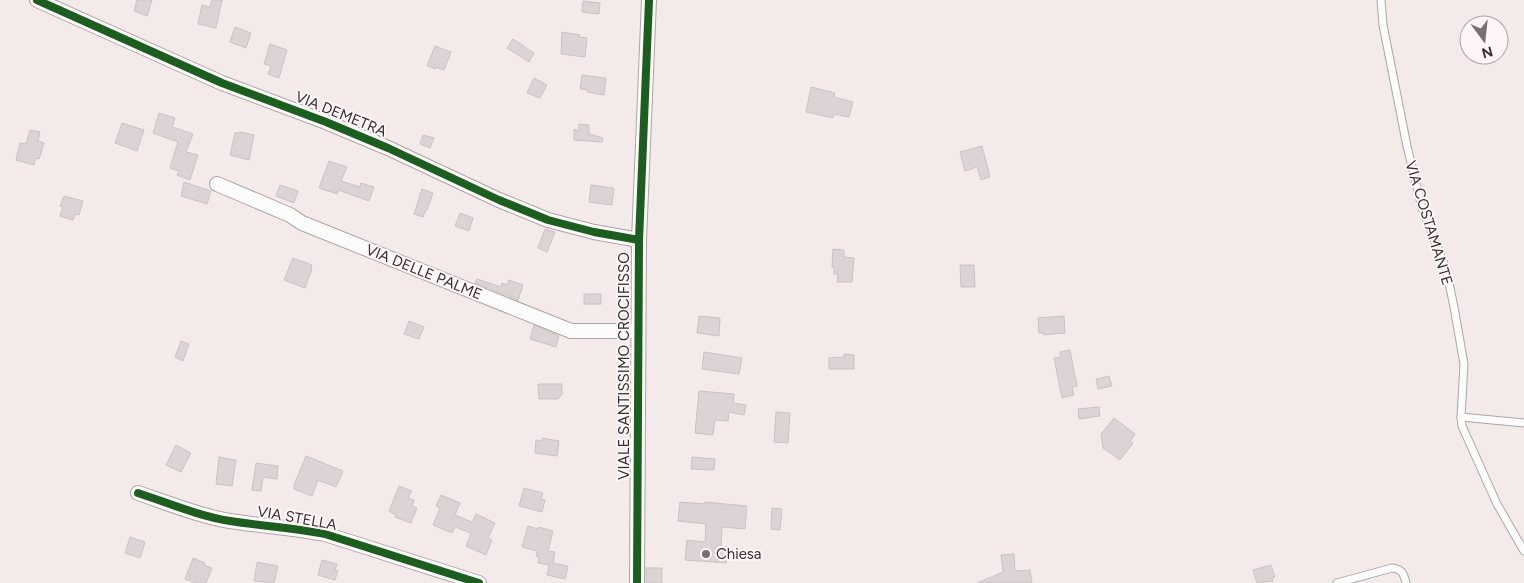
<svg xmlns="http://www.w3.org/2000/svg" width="1524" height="583" viewBox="0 0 1524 583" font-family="Figtree,sans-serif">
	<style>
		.building { fill: #dbd3d4; stroke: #cbc3c3 }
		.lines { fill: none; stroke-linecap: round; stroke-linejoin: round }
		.lane-casing { stroke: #ada5a5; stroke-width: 9 }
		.street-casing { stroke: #ada5a5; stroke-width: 16 }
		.lane { stroke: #fdfcfc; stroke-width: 7 }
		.street { stroke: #fdfcfc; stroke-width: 14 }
		.cycleway-casing { stroke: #fef6f6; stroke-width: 11 }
		.cycleway { stroke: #1b5e20; stroke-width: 8 }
		.poi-dot { fill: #787070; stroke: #fef6f6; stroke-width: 2 }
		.labels { text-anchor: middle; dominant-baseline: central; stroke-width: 4; stroke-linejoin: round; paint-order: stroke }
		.street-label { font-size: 15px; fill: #362f2f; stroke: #fef6f6 }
		.poi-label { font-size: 15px; fill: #362f2f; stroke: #fef6f6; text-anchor: start }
	</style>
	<rect width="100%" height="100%" fill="#f4eaea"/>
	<g class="building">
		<polygon points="137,0 152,0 147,16 134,11"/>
		<polygon points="212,0 222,0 216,28 198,24 202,5 210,7"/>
		<polygon points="583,1 600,3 599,14 582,12"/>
		<polygon points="235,27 251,33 246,48 230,42"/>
		<polygon points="562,32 580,35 579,37 587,38 585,57 561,54"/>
		<polygon points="513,39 534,53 529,62 507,48"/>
		<polygon points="270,44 287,50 279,78 268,74 271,66 264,64"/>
		<polygon points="435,46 451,52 444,70 436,67 436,69 427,66"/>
		<polygon points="582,75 606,78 604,95 587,92 587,90 580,89"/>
		<polygon points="534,78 547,85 540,98 527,93"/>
		<polygon points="811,87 835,93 834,97 853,102 849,117 834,114 833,118 806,112"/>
		<polygon points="159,113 175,118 172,127 193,134 186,152 198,155 190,180 177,175 179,171 170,168 178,142 153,133"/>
		<polygon points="122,123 144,130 137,151 115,143"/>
		<polygon points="579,124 589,125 589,134 603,138 602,142 574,140 574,129 579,131"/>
		<polygon points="30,130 40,132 38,141 44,143 39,159 36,158 34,165 16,160 20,143 26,144"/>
		<polygon points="241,132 254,135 249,160 230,155 235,133"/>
		<polygon points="423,135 434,138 430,148 420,144"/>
		<polygon points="982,146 990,177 981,180 977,167 965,171 960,152"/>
		<polygon points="329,161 347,167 341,181 360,187 361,183 374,187 369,201 338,190 337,194 319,188"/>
		<polygon points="184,182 211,191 207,204 181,196"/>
		<polygon points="280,185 298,191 294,203 276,196"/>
		<polygon points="591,185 614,188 612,205 589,202"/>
		<polygon points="422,189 433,193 427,210 426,210 423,217 414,214"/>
		<polygon points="64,196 83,201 79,215 75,214 73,220 60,216 63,207 60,206"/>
		<polygon points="460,213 473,218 469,231 455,226"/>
		<polygon points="545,229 555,232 547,252 538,248"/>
		<polygon points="833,249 844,250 844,257 854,258 852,282 837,282 838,274 834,274 834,267 832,267"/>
		<polygon points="293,258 312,265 311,268 312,269 305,288 284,280"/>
		<polygon points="960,265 974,265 975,287 961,287"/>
		<polygon points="477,279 501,287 502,283 507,285 509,280 523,285 518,300 475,283"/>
		<rect x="584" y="294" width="17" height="10"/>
		<polygon points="699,316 720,318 719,336 697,333"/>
		<polygon points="1064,316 1065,333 1044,335 1044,333 1039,333 1038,318"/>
		<polygon points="409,321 424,327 419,339 404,334"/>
		<polygon points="534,325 559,336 556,347 530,339"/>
		<polygon points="181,341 189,344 183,361 175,357"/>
		<polygon points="1070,350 1077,386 1072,387 1074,395 1062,398 1054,358 1061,357 1060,352"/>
		<polygon points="704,352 742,358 739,374 702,369"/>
		<polygon points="844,354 854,355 854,369 829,369 829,358 844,357"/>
		<polygon points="1109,376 1112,386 1098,389 1096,379"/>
		<polygon points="538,384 562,384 562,394 558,399 539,399"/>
		<polygon points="699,391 734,394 733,403 746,405 744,415 729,412 728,421 715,420 713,435 695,433"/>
		<polygon points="1099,407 1100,416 1079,419 1078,409"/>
		<polygon points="776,412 790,413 788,443 774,442"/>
		<polygon points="1114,418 1135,434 1130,441 1133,443 1120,460 1103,448 1101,434"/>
		<polygon points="542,438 559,441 557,456 535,453 536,440 542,441"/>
		<polygon points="176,445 191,453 181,472 166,465"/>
		<polygon points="306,456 343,471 336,487 318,480 312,496 294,489 294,485"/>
		<polygon points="219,457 236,460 232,486 216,484"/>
		<polygon points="692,457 715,459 714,470 691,469"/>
		<polygon points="256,463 278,466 277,479 263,477 261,491 252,490"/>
		<polygon points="399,486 412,491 408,498 414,500 412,506 417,508 411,523 395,517 396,515 389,511"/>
		<polygon points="524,488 543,493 541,499 545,500 542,512 519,506"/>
		<polygon points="441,495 460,503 455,515 472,522 476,514 495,523 488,538 492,540 486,555 466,546 471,533 455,527 452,533 433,525 440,508 436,506"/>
		<polygon points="680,502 705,504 705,502 747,506 745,529 722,527 721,547 728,547 726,563 685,560 687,540 705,542 706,524 678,521"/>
		<polygon points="772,508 782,509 780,530 771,529"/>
		<polygon points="528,526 538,529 538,527 553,531 548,551 555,552 553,563 568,566 565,579 547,575 549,565 538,563 539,557 536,556 537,551 522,547"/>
		<polygon points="130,537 145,542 140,558 125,553"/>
		<polygon points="1014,554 1015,571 1030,570 1032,583 977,583 1003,572 1001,555"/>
		<polygon points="193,558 205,563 204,565 212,568 206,583 196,583 185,579"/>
		<polygon points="322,560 337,564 335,570 338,571 335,580 318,575"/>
		<polygon points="257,562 278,566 274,583 254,581"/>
		<polygon points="1271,565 1275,577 1272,578 1273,581 1257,583 1253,570"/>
		<rect x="646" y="568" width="16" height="15"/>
	</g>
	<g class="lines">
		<defs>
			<g id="lane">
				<polyline points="1381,0 1383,25 1407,146 1422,208 1446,269 1454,307 1464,364 1461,417 1462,426 1497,504 1524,551"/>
				<polyline points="1461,417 1524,423"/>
				<path d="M1337,583L1392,568C1402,569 1404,574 1406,583"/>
			</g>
			<g id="street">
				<polyline points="37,0 222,83 326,122 388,148 499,200 548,220 594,232 639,240"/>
				<polyline points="217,184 290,215 302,223 571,331 638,331"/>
				<path d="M138,493C168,503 199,516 230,521C262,526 294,528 325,534L479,583"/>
				<polyline points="637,583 639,240 649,0"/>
			</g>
		</defs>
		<use href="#lane" class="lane-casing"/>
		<use href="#street" class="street-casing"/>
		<use href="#lane" class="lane"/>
		<use href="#street" class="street"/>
		<defs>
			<g id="cycleway">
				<polyline points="37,0 222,83 326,122 388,148 499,200 548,220 594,232 639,240"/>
				<path d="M138,493C168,503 199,516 230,521C262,526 294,528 325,534L479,583"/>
				<polyline points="637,583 639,240 649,0"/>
			</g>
		</defs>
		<use href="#cycleway" class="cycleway-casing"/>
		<use href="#cycleway" class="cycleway"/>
	</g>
	<circle class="poi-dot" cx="706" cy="554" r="5"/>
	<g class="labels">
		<g class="street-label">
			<text transform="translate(341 114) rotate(22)">VIA DEMETRA</text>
			<text transform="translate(1429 223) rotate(73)">VIA COSTAMANTE</text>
			<text transform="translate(424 272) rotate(22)">VIA DELLE PALME</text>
			<text transform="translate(624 366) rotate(-90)">VIALE SANTISSIMO CROCIFISSO</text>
			<text transform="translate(297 518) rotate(10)">VIA STELLA</text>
		</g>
		<g class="poi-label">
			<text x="716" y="554">Chiesa</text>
		</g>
	</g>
	<g transform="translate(1484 40) rotate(165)"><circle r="24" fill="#fef6f6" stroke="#aea6a6"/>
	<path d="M0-4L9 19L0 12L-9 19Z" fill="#787070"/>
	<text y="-8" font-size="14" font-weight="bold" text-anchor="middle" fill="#362f2f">N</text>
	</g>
</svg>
